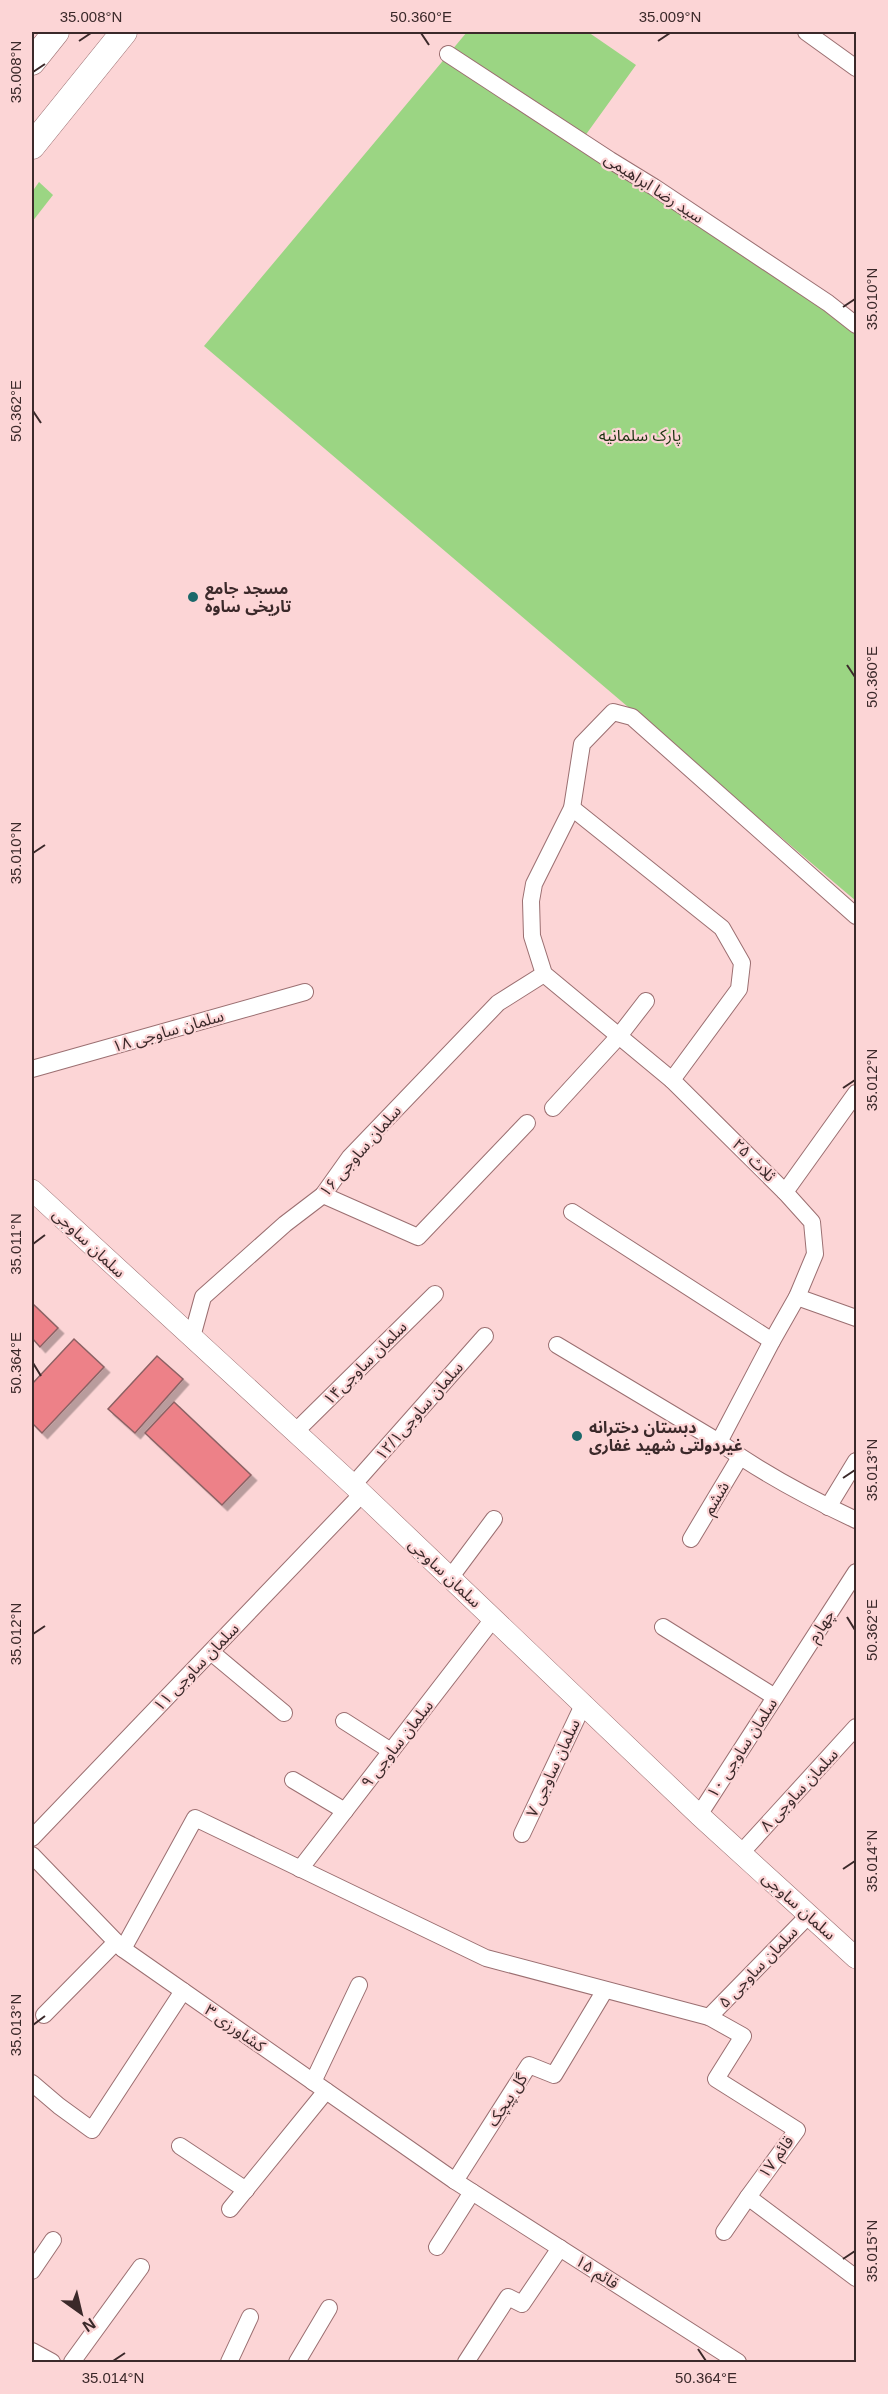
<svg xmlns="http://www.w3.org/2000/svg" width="888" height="2394" viewBox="0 0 888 2394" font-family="Arial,'Noto Sans Arabic',sans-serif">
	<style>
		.green { fill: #9bd583 }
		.building { fill: #ed8188; stroke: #8b6163; stroke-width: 1.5; filter: url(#shadow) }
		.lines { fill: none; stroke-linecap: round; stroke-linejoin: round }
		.minor-casing { stroke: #9b6f71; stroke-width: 18 }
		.tertiary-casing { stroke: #9b6f71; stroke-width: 22 }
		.primary-casing { stroke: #9b6f71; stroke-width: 27 }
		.minor { stroke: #fff; stroke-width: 16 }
		.tertiary { stroke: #fff; stroke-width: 21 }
		.primary { stroke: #fff; stroke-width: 26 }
		.ticks { fill: none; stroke: #3b292a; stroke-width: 2 }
		.poi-dot { fill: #1b686a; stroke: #fcd5d6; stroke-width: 2 }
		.labels { text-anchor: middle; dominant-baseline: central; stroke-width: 4.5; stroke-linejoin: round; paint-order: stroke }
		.street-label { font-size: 16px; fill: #3b292a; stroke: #fcd5d6 }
		.park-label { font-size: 16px; fill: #1d3512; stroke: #fcd5d6 }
		.poi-label { font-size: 16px; font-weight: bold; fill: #3b292a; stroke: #fcd5d6; text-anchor: start }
		.neatline { fill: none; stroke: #3b292a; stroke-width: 2 }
		.ticks-label { font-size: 15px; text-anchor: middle; fill: #3b292a }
	</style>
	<defs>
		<filter id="shadow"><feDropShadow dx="5.5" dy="5.5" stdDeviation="0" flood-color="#0004"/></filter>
	</defs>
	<rect width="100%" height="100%" fill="#fcd5d6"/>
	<g class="green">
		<polygon points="467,32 588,32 636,65 582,140 856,326 856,901 204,346"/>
		<polygon points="39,182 53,195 32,222 32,192"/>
	</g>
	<g class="building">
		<polygon points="32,1303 58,1328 40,1347 32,1338"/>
		<polygon points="74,1339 104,1367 42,1433 32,1423 32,1384"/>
		<polygon points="157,1356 183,1379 135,1433 108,1409"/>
		<polygon points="174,1402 251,1475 222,1505 145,1433"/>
	</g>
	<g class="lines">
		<defs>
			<g id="minor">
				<polyline points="806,32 856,68"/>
				<polyline points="448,54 610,160 654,187 828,303 856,325"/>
				<path d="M572,808L722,928L742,963L739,989L672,1080L785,1192L812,1222L815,1254L797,1297L772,1341L719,1442C762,1473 809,1498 856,1520"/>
				<polyline points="32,1069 305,992"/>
				<polyline points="672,1080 544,974 532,936 531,901 534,884 572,808 582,744 613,712 632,717 856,916"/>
				<polyline points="553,1108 619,1036 646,1001"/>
				<polyline points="785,1192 856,1093"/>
				<polyline points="323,1195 418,1237 527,1123"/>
				<polyline points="572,1212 772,1341"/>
				<polyline points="797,1297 856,1318"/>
				<polyline points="192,1337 203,1297 285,1224 323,1195 350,1157 498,1003 544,974"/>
				<polyline points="557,1345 719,1442"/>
				<polyline points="294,1433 435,1294"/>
				<polyline points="353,1485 485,1336"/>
				<polyline points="828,1507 856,1461"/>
				<polyline points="691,1539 740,1457"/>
				<polyline points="450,1578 494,1519"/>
				<polyline points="663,1627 775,1697"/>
				<polyline points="211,1652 284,1713"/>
				<polyline points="344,1721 391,1751"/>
				<polyline points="293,1780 345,1811"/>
				<polyline points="699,1815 856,1572"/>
				<polyline points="522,1834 584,1703"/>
				<polyline points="32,1838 361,1495"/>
				<polyline points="741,1853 856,1727"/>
				<polyline points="32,1855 123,1949 455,2181 738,2362"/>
				<polyline points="300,1869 493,1619"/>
				<polyline points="123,1949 195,1818 486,1958 709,2017 743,2036 716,2079 797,2130 748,2197 856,2278"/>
				<polyline points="44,2015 116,1942"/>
				<polyline points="709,2017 808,1916"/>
				<polyline points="313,2082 359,1985"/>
				<polyline points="32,2083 59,2106 92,2130 183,1991"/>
				<polyline points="180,2146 246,2190"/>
				<polyline points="455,2181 529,2065 554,2075 605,1990"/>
				<polyline points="230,2209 326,2091"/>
				<polyline points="724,2232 748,2197"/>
				<polyline points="437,2247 472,2192"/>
				<polyline points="32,2271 53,2240"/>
				<polyline points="32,2351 52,2362"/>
				<polyline points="72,2362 141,2267"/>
				<polyline points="229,2362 250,2317"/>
				<polyline points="297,2362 329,2308"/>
				<polyline points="466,2362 508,2297 522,2304 560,2248"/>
			</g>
			<polyline id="tertiary" points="32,1190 353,1485 699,1815 856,1958"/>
			<g id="primary">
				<polyline points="32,62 56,32"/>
				<polyline points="32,146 124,32"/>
			</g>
		</defs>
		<use href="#minor" class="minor-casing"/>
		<use href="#tertiary" class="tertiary-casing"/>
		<use href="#primary" class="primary-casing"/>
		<use href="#minor" class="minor"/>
		<use href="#tertiary" class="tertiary"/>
		<use href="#primary" class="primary"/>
	</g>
	<path class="ticks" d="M421,33L429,45M79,41L91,33M658,41L670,33M33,72L45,64M843,307L855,299M33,411L41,423M847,665L855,677M33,853L45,845M843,1088L855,1080M33,1244L45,1235M33,1363L41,1376M843,1478L855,1470M847,1617L855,1630M33,1634L45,1626M843,1869L855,1861M33,2025L45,2016M843,2259L855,2251M698,2349L706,2361M113,2361L125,2353"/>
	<g class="poi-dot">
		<circle cx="193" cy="597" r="6"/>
		<circle cx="577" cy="1436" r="6"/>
	</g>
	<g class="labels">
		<g class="street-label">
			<text transform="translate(654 188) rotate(33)">سید رضا ابراهیمی</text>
			<text transform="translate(168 1031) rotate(-16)">سلمان ساوجی ۱۸</text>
			<text transform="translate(360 1151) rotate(-49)">سلمان ساوجی ۱۶</text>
			<text transform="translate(754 1160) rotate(45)">ثلاث ۲۵</text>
			<text transform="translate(89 1243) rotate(43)">سلمان ساوجی</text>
			<text transform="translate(365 1363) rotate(-45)">سلمان ساوجی۱۴</text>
			<text transform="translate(419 1411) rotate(-49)">سلمان ساوجی۱۲/۱</text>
			<text transform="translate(716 1498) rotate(-59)">ششم</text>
			<text transform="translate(445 1573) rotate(43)">سلمان ساوجی</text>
			<text transform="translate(821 1626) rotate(-57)">چهارم</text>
			<text transform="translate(196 1667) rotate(-46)">سلمان ساوجی ۱۱</text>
			<text transform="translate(397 1744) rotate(-52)">سلمان ساوجی ۹</text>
			<text transform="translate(742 1748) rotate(-57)">سلمان ساوجی ۱۰</text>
			<text transform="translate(553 1768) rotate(-65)">سلمان ساوجی ۷</text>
			<text transform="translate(799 1790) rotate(-47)">سلمان ساوجی ۸</text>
			<text transform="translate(799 1906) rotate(42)">سلمان ساوجی</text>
			<text transform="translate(758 1967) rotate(-46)">سلمان ساوجی ۵</text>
			<text transform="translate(235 2028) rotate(35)">کشاورزی ۳</text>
			<text transform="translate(507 2100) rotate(-57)">گل پیچک</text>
			<text transform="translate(776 2157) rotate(-54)">قائم ۱۷</text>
			<text transform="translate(597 2272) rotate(33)">قائم ۱۵</text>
		</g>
		<g class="park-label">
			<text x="640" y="435">پارک سلمانیه</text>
		</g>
		<g class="poi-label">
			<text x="205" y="588">مسجد جامع<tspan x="205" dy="18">تاریخی ساوه</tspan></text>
			<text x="589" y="1427">دبستان دخترانه<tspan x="589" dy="18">غیردولتی شهید غفاری</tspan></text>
		</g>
	</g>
	<rect width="888" height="2394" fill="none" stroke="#fcd5d6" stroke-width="66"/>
	<g transform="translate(81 2313) rotate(146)" stroke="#fcd5d6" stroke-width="4.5" paint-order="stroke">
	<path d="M0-4.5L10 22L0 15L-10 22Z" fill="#3b292a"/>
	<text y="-9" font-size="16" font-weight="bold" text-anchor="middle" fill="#3b292a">N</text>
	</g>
	<rect x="33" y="33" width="822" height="2328" class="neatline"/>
	<g class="ticks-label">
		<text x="91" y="22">35.008°N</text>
		<text x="421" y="22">50.360°E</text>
		<text x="670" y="22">35.009°N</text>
		<text transform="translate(16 72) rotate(-90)" y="5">35.008°N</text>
		<text transform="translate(872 299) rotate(-90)" y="5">35.010°N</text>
		<text transform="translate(16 411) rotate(-90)" y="5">50.362°E</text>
		<text transform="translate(872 677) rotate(-90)" y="5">50.360°E</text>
		<text transform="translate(16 853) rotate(-90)" y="5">35.010°N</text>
		<text transform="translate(872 1080) rotate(-90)" y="5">35.012°N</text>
		<text transform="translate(16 1244) rotate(-90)" y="5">35.011°N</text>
		<text transform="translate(16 1363) rotate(-90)" y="5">50.364°E</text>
		<text transform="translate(872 1470) rotate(-90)" y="5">35.013°N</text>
		<text transform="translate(872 1630) rotate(-90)" y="5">50.362°E</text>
		<text transform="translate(16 1634) rotate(-90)" y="5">35.012°N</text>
		<text transform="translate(872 1861) rotate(-90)" y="5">35.014°N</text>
		<text transform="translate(16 2025) rotate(-90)" y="5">35.013°N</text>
		<text transform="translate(872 2251) rotate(-90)" y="5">35.015°N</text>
		<text x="113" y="2383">35.014°N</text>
		<text x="706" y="2383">50.364°E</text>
	</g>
</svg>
